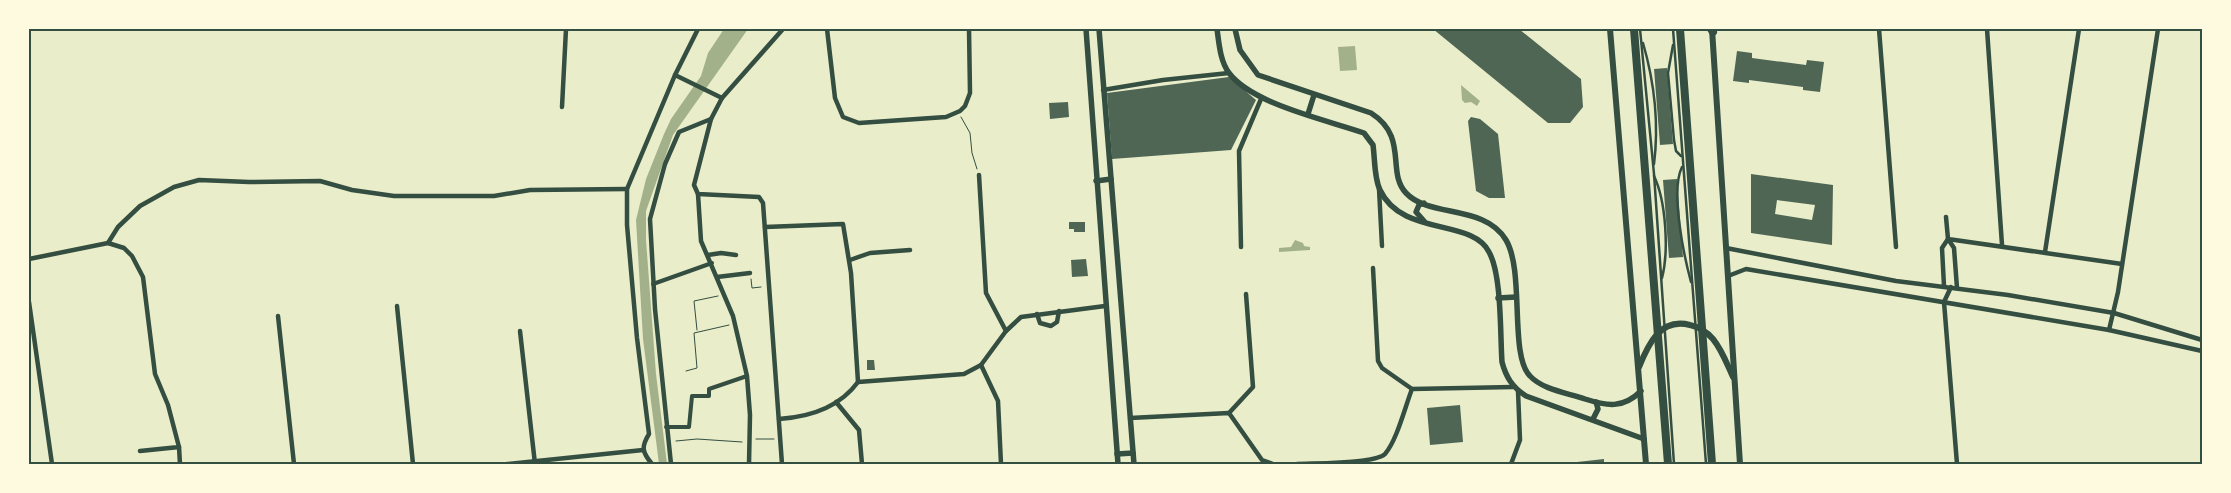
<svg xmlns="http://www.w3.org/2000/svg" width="2231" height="493" viewBox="0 0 2231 493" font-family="'PT Sans Narrow',sans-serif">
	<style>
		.water { fill: #a3b18a }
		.building { fill: #4f6655; fill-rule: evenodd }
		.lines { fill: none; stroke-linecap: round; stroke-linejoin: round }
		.path { stroke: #344e41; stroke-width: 1 }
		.service { stroke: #344e41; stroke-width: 2.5 }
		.pedestrian { stroke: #344e41; stroke-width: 4 }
		.minor { stroke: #344e41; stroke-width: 4.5 }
		.tertiary { stroke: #344e41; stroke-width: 5.5 }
		.secondary { stroke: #344e41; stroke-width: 6 }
		.trunk { stroke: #344e41; stroke-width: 8 }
		.neatline { fill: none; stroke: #344e41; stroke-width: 2 }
	</style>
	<rect width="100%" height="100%" fill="#e9edc9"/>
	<g class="water">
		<polygon points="724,29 748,29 673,135 646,211 646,240 656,374 667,464 659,464 643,339 636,220 646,179 664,134 671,119 701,76 708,53"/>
		<polygon points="1355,46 1357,70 1340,71 1338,47"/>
		<polygon points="1461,85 1480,101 1477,106 1471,102 1465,103 1462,100"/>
		<polygon points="1295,240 1303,243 1304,246 1310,247 1310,250 1279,252 1279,248 1291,247"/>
	</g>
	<g class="building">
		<polygon points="1433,29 1519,29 1581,79 1583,107 1570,123 1548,123"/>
		<polygon points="1737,51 1752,53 1752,58 1806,65 1807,60 1824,62 1820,92 1803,90 1803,87 1749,80 1749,83 1733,81"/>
		<polygon points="1667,68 1673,144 1660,145 1654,69"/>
		<polygon points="1229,77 1256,100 1231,150 1112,159 1107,93"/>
		<polygon points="1068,102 1069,117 1050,119 1049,103"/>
		<polygon points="1471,117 1480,119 1498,134 1505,198 1489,198 1476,191 1468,121"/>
		<path d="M1751,174L1833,185L1832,245L1751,233ZM1777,200L1815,205L1812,220L1775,214Z"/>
		<polygon points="1677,179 1683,257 1669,258 1663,180"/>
		<polygon points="1069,222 1085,222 1085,232 1074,232 1074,229 1069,229"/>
		<polygon points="1086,259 1088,276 1072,277 1071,260"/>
		<polygon points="867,360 874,360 875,370 867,370"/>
		<polygon points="1460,405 1463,442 1430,445 1427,408"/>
		<polygon points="1604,459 1604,464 1568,464 1568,463"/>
	</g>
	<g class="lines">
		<g class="path">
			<polyline points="961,117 970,133 972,153 977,169"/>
			<polyline points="751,279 752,288 761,287"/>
			<polyline points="697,330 694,301 718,296"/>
			<polyline points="686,371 697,368 694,333 729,325"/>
			<polyline points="756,439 774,439"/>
			<polyline points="676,441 697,439 742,442"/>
		</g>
		<g class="service">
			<polyline points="1640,29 1654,174 1674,464"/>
			<polyline points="1673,29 1706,464"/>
			<path d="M1643,43C1654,81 1659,124 1654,164"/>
			<polyline points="1673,45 1668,73 1674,140 1676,151 1681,156"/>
			<path d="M1682,167C1670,191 1684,256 1691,282"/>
			<path d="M1654,176C1666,201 1669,251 1662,278"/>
		</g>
		<g class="pedestrian">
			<polyline points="653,284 712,263"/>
			<polyline points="666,427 689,427 692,396 709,396 709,389 747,376"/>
		</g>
		<g class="minor">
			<polyline points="827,29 835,98 843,117 859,123 946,117 960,111 965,106 970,93 969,29"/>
			<polyline points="1879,29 1896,247"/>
			<polyline points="1987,29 2002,245"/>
			<polyline points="675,75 722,98"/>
			<polyline points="1103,90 1163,80 1229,73"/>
			<polyline points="562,107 566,29"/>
			<polyline points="979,175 986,293 1006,331"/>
			<polyline points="1379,189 1382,246"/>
			<polyline points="698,194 701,241 733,316 747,376 750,415 749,464"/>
			<polyline points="1946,217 1948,239 2122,264"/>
			<polyline points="765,227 843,224 851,273 858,382"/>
			<polyline points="108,243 118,227 140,206 174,187 199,180 249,182 320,181 352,190 394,196 494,196 530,190 627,189"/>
			<polyline points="1241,247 1239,151 1261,99"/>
			<polyline points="1726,248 1896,281 2008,295 2114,313 2202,340"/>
			<polyline points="2045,252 2079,29"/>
			<polyline points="708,255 721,253 736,255"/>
			<polyline points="29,259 108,243 124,248 132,256 143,277 155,374 168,405 179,447 140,451"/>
			<polyline points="850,260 870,253 910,250"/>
			<polyline points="1373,268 1378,361 1382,368 1412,389"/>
			<polyline points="1728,276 1746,269 2109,330 2202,351"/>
			<polyline points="717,277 750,273"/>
			<polyline points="1944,286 1942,248 1948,239 1954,248 1957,288"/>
			<polyline points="1951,287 1944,302 1957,464"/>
			<polyline points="29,302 52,464"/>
			<polyline points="397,306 413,464"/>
			<polyline points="1037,314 1040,323 1051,326 1057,322 1059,311"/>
			<polyline points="278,316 294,464"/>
			<polyline points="2109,330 2118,292 2158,29"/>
			<polyline points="520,331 535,464"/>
			<polyline points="981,365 998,401 1001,464"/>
			<polyline points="836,402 859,430 862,464"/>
			<polyline points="1229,413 1253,387 1246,294"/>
			<polyline points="1130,418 1229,413 1262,460 1273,464"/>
			<path d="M779,419C809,417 839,408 858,382L964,374L981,365L1006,331L1021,317L1105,306"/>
			<polyline points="179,447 180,464"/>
			<polyline points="507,464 643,450"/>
			<path d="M652,464C642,452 641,447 649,434L637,338L627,225V189L675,75L698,29"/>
			<polyline points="671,464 655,309 650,219 665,164 679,132 711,119"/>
			<polyline points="782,464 763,203 759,197 698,194 694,185 711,119 722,98 783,29"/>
			<path d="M1297,464C1313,463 1375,464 1385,454C1397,440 1405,407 1412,389L1513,387"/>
			<polyline points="1511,464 1520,440 1518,391"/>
		</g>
		<g class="tertiary">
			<polyline points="1086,29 1118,464"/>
			<polyline points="1099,29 1134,464"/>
			<path d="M1217,29C1219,43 1220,61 1229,73C1252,104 1327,120 1364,133L1373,145C1375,159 1374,178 1380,190C1402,237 1472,218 1489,252C1502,275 1500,334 1502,362C1506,377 1512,387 1526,396L1644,439"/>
			<path d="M1235,29L1240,50L1258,75L1371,113C1409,137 1386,172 1406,193C1429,218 1485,204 1506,240C1525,272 1509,355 1530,376C1543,390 1568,393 1585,399C1607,406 1623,409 1641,391"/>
			<polyline points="1308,114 1314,95"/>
			<polyline points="1096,181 1111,179"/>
			<polyline points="1424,203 1419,205 1416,212 1424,221"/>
			<polyline points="1498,298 1516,297"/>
			<polyline points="1593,419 1598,409 1596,402"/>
			<polyline points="1117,454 1133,453"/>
		</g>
		<g class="secondary">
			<polyline points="1610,29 1646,464"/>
			<polyline points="1712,29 1740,464"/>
			<path d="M1639,367C1648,345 1660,317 1690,325C1699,327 1707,332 1713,339C1722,350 1727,364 1733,377"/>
		</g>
		<g class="trunk">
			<polyline points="1634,29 1668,464"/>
			<polyline points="1680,29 1712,464"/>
			<polyline points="1711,29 1713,32"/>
		</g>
	</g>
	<rect width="2231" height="493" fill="none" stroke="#fefae0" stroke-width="60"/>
	<rect x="30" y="30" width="2171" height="433" class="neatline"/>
</svg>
